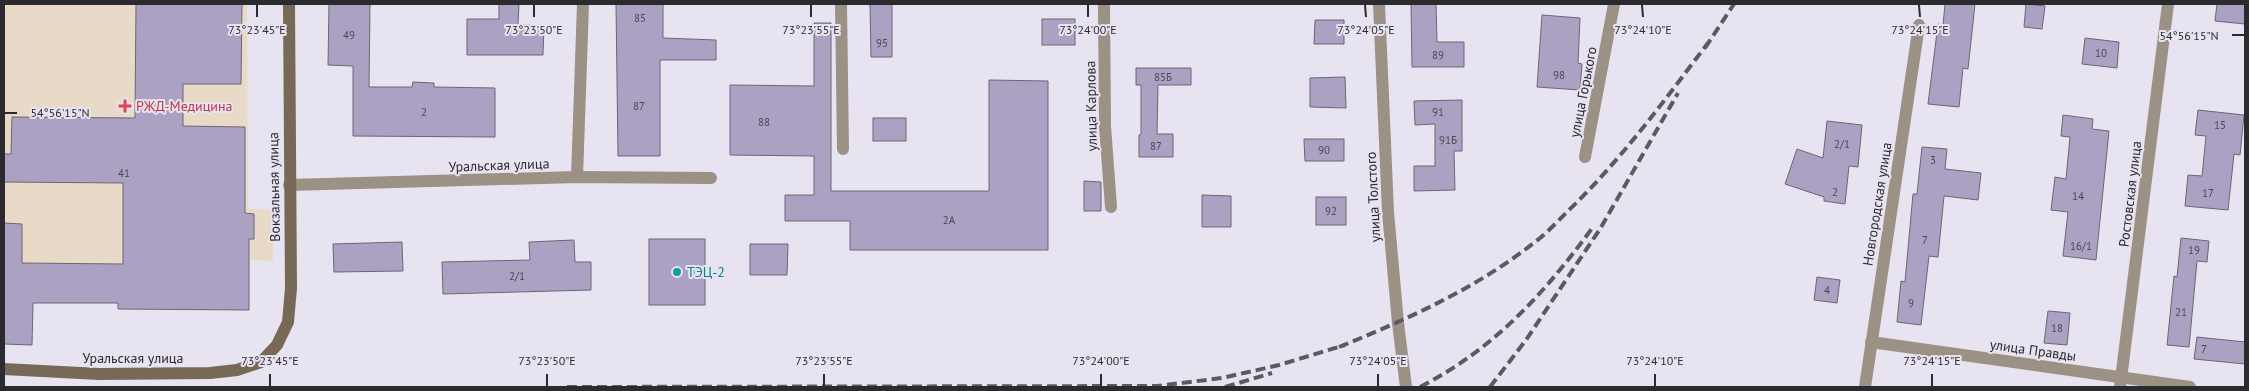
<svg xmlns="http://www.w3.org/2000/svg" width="2249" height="391" viewBox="0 0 2249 391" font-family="'PT Sans',sans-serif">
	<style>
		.medical { fill: #e9d9c7 }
		.building { fill: #aba1c2; stroke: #6a6773 }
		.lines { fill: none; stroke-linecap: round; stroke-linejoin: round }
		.street { stroke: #9b9184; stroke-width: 12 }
		.secondary { stroke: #776956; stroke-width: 12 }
		.rail { stroke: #5b5a61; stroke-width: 4; stroke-dasharray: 10 5; stroke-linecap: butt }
		.ticks { fill: none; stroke: #2b2a2f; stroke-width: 2 }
		.health-dot { fill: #e0444e; stroke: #e7e3f1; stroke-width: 2 }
		.culture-dot { fill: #0f9aa8; stroke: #e7e3f1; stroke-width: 2 }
		.labels { text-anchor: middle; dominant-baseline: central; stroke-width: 4; stroke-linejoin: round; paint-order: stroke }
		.number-label { font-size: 11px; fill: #4b4854 }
		.street-label { font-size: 14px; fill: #2b2a2f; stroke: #e7e3f1 }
		.health-label { font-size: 14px; fill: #be3a42; stroke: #e7e3f1; text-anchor: start }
		.culture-label { font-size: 14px; fill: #0d838f; stroke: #e7e3f1; text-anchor: start }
		.ticks-label { font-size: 12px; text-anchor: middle; fill: #2b2a2f; stroke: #e7e3f1; stroke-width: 4; stroke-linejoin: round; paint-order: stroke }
	</style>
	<rect width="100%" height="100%" fill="#e7e3f1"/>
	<polygon class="medical" points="4,4 247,4 248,209 273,210 273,261 250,260 249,310 118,309 117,303 4,302"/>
	<g class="building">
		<polygon points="136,4 242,4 241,84 183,84 183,126 245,127 245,213 254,214 254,239 249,239 249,310 118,309 118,303 33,303 32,345 4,344 4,223 22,224 22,263 123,264 123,183 4,182 4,154 11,154 12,117 135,118"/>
		<polygon points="329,4 370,4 369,87 412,87 413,82 434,83 434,87 495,88 495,137 353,136 353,66 328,65"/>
		<polygon points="499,4 519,4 518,25 544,25 543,55 467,55 467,19 499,19"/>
		<polygon points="616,4 663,4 663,38 716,40 716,60 660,60 660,156 618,156"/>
		<polygon points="870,4 892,4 892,57 871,57"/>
		<polygon points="1411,4 1436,4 1437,42 1464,42 1464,67 1412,67"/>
		<polygon points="1945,4 1975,4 1968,69 1963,68 1959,107 1928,104 1938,24 1943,25"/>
		<polygon points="2026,4 2045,6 2042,29 2024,27"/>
		<polygon points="2217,4 2245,4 2245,24 2215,21"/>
		<polygon points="1542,15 1580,18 1578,63 1582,64 1580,90 1537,87"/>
		<rect x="1042" y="19" width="33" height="26"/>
		<polygon points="1315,20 1344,20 1344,44 1314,44"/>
		<polygon points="814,23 831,23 831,191 989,191 989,80 1048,81 1048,250 850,250 850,221 785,221 785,195 814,195 814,156 730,155 730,85 814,86"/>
		<polygon points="2085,38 2119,42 2117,68 2082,64"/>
		<polygon points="1136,68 1191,68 1191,85 1158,85 1157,134 1173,134 1173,157 1139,157 1139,135 1141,134 1141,85 1136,85"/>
		<polygon points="1345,77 1346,108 1310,107 1310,78"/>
		<polygon points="1462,100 1462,151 1454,151 1455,190 1414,191 1414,166 1435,166 1435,124 1415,125 1414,101"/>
		<polygon points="2198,110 2244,115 2240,155 2234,154 2228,210 2185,206 2188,175 2202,176 2206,136 2195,135"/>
		<polygon points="2063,115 2093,119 2092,129 2109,131 2096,260 2063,256 2068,212 2051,210 2055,177 2066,179 2070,137 2061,136"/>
		<rect x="873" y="118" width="33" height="23"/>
		<polygon points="1827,121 1862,125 1858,167 1849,166 1845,204 1824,201 1824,197 1785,184 1797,149 1823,158"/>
		<polygon points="1304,139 1344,139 1344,161 1305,161"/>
		<polygon points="1922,147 1947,149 1945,169 1981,173 1978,200 1944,196 1938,257 1929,256 1921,325 1897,322 1901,281 1905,282 1913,194 1917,194"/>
		<polygon points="1084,181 1101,182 1101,211 1084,211"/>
		<polygon points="1202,195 1231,196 1231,227 1202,227"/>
		<rect x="1316" y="197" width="30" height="28"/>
		<polygon points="2181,238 2209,241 2207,262 2197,261 2189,347 2167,345 2174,276 2177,277"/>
		<rect x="649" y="239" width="56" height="66"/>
		<polygon points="574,240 575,262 591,262 591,290 443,294 442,262 530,260 529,242"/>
		<polygon points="402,242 403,271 334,272 333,244"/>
		<polygon points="750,244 788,244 787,275 750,275"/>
		<polygon points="1817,277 1840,280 1837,303 1814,300"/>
		<polygon points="2048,311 2070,313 2067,345 2044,343"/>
		<polygon points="2197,337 2245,342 2245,364 2194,359"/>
	</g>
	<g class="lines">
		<g class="street">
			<polyline points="841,4 843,149"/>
			<polyline points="1104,4 1105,126 1111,207"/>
			<polyline points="1379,4 1388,212 1398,323 1406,387"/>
			<polyline points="1585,157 1614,4"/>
			<polyline points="577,177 583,4"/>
			<polyline points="289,185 577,177 711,178"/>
			<polyline points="1871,342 2190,387"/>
			<polyline points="1865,387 1919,25"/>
			<polyline points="2120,387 2168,4"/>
		</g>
		<polyline class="secondary" points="4,369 99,374 210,373 237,370 261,362 277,345 288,322 291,288 289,4"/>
		<g class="rail">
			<polyline points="1705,48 1734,4"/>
			<path d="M1339,347C1408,319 1477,288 1535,242C1547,233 1558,221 1568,211C1621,160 1664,101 1708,43"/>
			<polyline points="567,387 1157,386 1222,378 1279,365 1345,345"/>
			<polyline points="1225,387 1272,373"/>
			<path d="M1420,387C1494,349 1544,294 1593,227"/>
			<polyline points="1490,387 1526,340 1600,229 1678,93"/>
		</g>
	</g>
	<path class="ticks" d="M257,5V17M534,5V17M811,5V17M1088,5V17M1365,5L1366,17M1642,5L1643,17M1919,5L1920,17M2232,35H2244M5,113H17M270,374V386M547,374V386M824,374V386M1101,374V386M1378,374V386M1655,374V386M1932,374V386"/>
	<path class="health-dot" d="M122.5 98.5h5v5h5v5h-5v5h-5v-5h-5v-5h5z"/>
	<circle class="culture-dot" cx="677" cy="272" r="5"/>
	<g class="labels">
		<g class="number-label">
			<text x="640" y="18">85</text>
			<text x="349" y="35">49</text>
			<text x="882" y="43">95</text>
			<text x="2101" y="53">10</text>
			<text x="1438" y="55">89</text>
			<text x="1559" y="75">98</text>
			<text x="1163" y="77">85Б</text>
			<text x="639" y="106">87</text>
			<text x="424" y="112">2</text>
			<text x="1438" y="112">91</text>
			<text x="764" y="122">88</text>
			<text x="2220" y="125">15</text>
			<text x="1448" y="140">91Б</text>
			<text x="1842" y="144">2/1</text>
			<text x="1156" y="146">87</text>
			<text x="1324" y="150">90</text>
			<text x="1933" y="160">3</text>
			<text x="124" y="173">41</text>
			<text x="1835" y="192">2</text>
			<text x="2208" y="193">17</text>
			<text x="2078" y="196">14</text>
			<text x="1331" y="211">92</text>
			<text x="949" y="220">2А</text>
			<text x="1925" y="240">7</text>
			<text x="2081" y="246">16/1</text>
			<text x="2194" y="250">19</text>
			<text x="517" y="276">2/1</text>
			<text x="1827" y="290">4</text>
			<text x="1911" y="303">9</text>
			<text x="2181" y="312">21</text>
			<text x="2057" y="328">18</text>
			<text x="2204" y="349">7</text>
		</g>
		<g class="street-label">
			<text transform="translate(1583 92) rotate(-79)">улица Горького</text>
			<text transform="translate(1091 106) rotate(-91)">улица Карлова</text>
			<text transform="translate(499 165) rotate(-2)">Уральская улица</text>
			<text transform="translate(274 187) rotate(-91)">Вокзальная улица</text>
			<text transform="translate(2130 194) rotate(-83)">Ростовская улица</text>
			<text transform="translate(1373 197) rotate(-93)">улица Толстого</text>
			<text transform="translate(1877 204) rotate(-81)">Новгородская улица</text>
			<text transform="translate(2033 350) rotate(8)">улица Правды</text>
			<text x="133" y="358">Уральская улица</text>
		</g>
		<g class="health-label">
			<text x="136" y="106">РЖД-Медицина</text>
		</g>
		<g class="culture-label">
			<text x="687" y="272">ТЭЦ-2</text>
		</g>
	</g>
	<g class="ticks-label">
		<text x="257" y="34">73°23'45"E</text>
		<text x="534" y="34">73°23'50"E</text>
		<text x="811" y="34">73°23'55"E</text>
		<text x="1088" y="34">73°24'00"E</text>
		<text x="1366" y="34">73°24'05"E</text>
		<text x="1643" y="34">73°24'10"E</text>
		<text x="1920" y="34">73°24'15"E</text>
		<text x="2189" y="40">54°56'15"N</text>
		<text x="60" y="117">54°56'15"N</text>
		<text x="270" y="365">73°23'45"E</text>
		<text x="547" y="365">73°23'50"E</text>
		<text x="824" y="365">73°23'55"E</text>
		<text x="1101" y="365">73°24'00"E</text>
		<text x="1378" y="365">73°24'05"E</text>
		<text x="1655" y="365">73°24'10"E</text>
		<text x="1932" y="365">73°24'15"E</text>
	</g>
	<rect width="2249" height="391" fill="none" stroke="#2b2a2f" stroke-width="10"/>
</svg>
